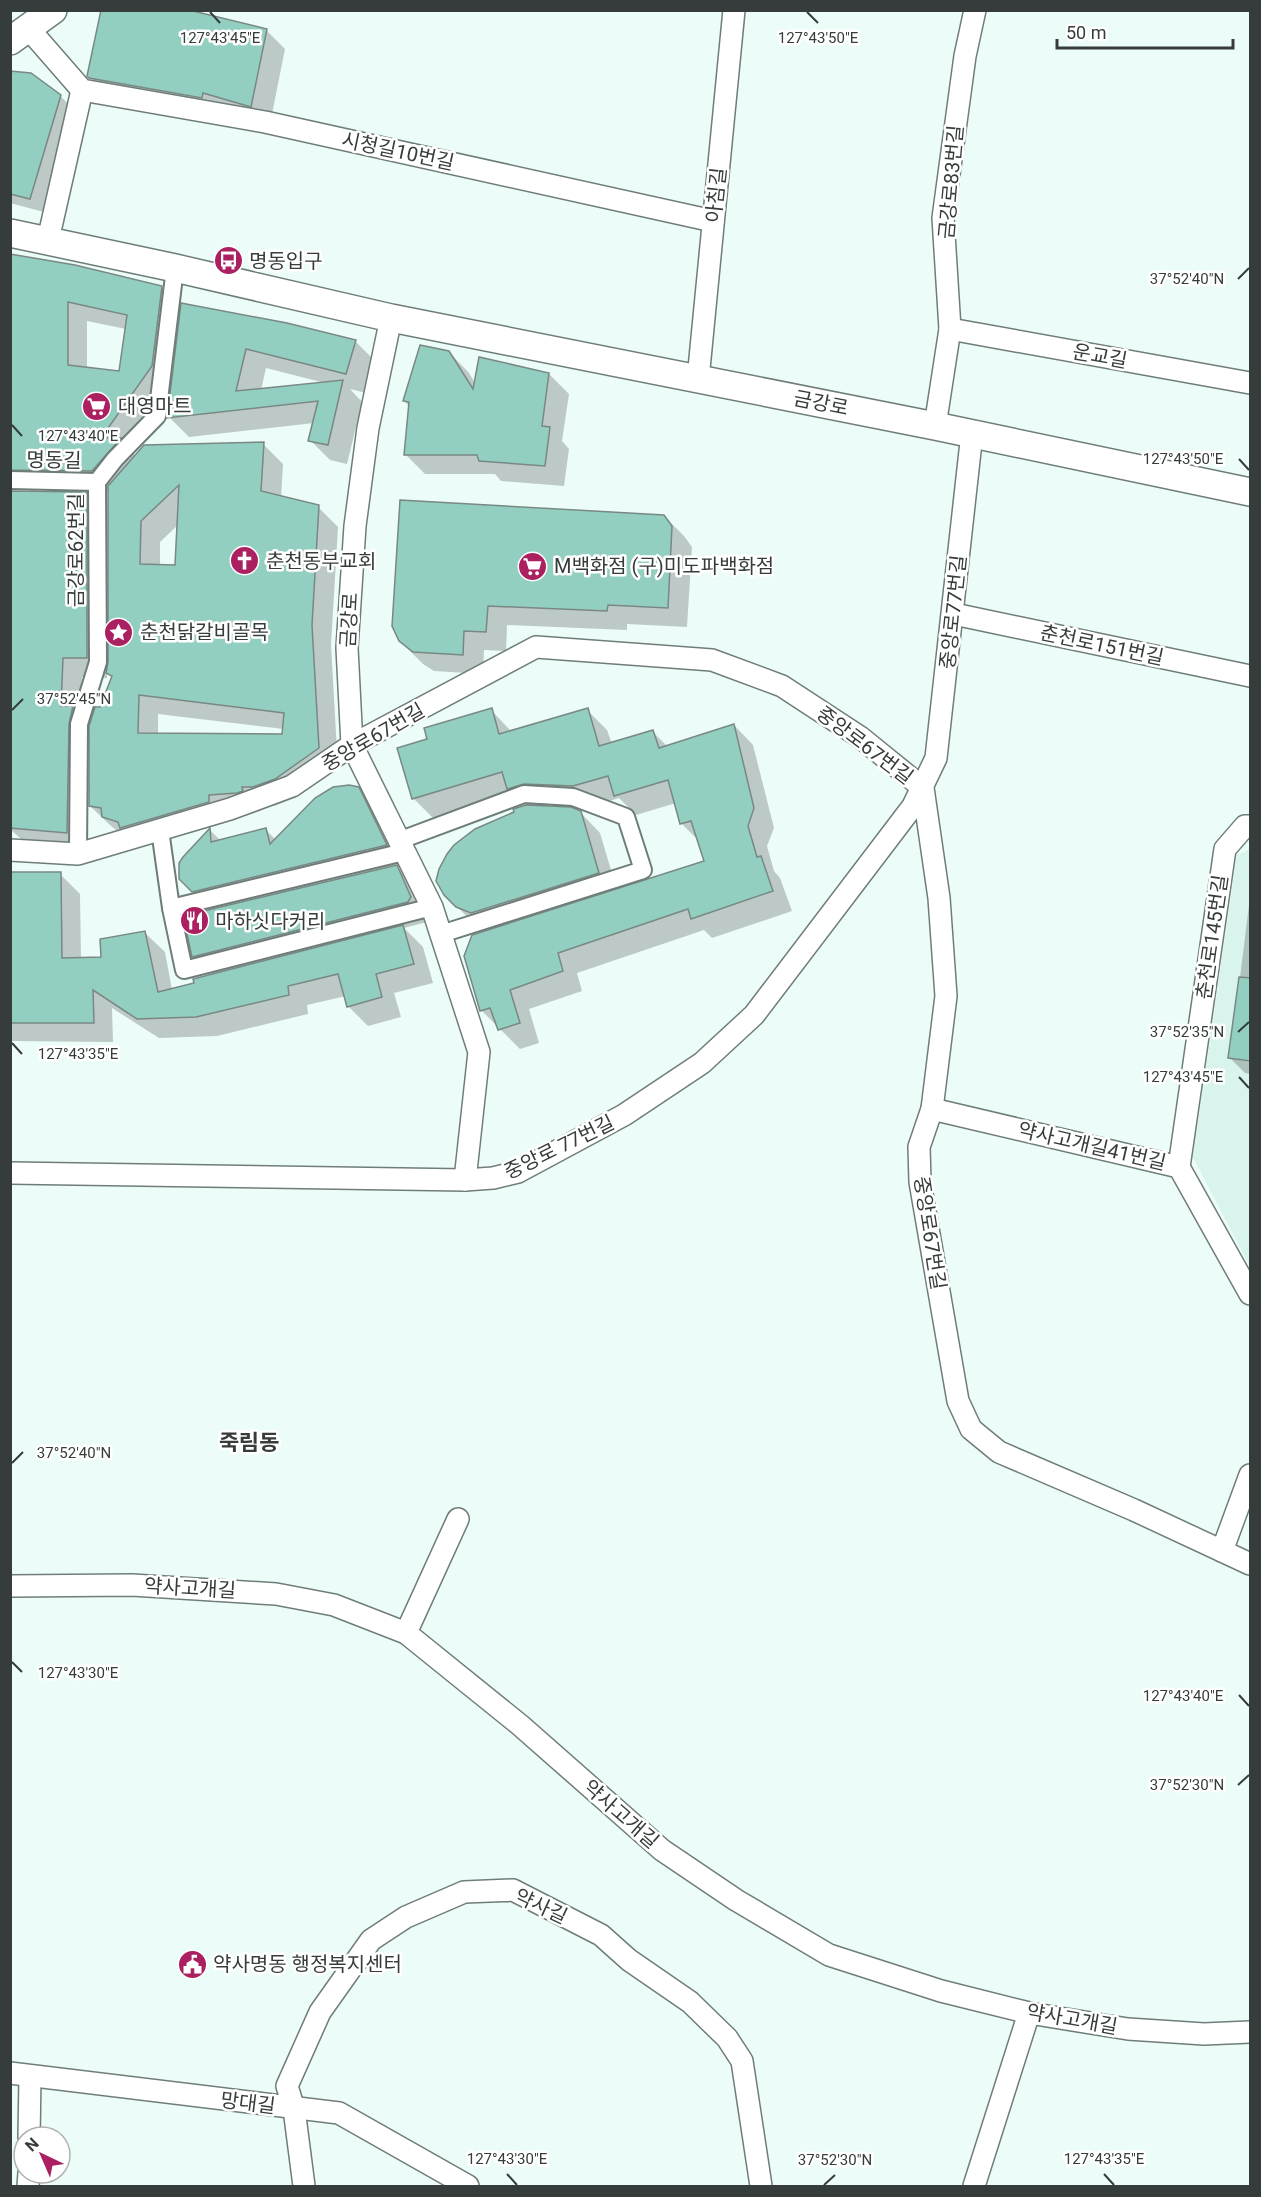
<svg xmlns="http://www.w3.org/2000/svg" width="1261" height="2197" viewBox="0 0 1261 2197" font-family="Roboto,'Noto Sans KR',sans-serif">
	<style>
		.built { fill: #d9f3ed }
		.shadow { fill: #0003; fill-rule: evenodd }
		.building { fill: #93cfc1; stroke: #798884; stroke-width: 1.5; fill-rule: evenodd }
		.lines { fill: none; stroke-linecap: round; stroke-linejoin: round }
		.pedestrian-casing { stroke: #6f7d79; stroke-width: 20 }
		.minor-casing { stroke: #6f7d79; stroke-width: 24 }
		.tertiary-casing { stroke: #6f7d79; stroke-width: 30 }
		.pedestrian { stroke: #fff; stroke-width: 16 }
		.minor { stroke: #fff; stroke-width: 21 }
		.tertiary { stroke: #fff; stroke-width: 27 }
		.ticks { fill: none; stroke: #363c3b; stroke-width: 2 }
		.labels { text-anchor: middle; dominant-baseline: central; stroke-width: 5; stroke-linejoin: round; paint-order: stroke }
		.street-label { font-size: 20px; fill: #363c3b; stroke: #fff }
		.poi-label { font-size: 20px; fill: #363c3b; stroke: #fff; text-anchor: start }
		.quarter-label { font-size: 22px; font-weight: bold; fill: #363c3b; stroke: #fff }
		.ticks-label { font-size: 15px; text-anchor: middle; fill: #363c3b; stroke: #fff; stroke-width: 5; stroke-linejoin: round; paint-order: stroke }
	</style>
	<rect width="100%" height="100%" fill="#ecfcf8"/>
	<polygon class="built" points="1250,849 1250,1267 1193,1157 1237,855"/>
	<g class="shadow">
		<polygon points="266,30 285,49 270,124 108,95 89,76"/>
		<polygon points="10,76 60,96 75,110 44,212 10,203"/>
		<path d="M10,267L161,287L182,308L355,341L375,361L366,393L350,389L362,402L347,464L330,460L310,440L314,423L189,437L169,417L173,385L128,448L136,456L263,444L283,464L281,498L318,507L338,527L331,645L338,768L295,798L274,806L262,807V810L257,812L228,814V822L141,847L133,839L123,836L110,825L90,806V736L88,744L86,852L30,847L10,829V491L32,492L13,473L10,474ZM87,321L126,329L121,373L87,369ZM266,368L325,383L261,390ZM35,489L109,491L110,662L107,671L106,514L86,494L35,492ZM179,524L176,566H160V542ZM107,672L113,678L91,726L81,716L82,677L107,678ZM158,714L284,729L283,736L158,734Z"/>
		<polygon points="449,352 469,373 475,383 549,374 569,394 562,441 569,449 564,486 501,481 495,474 425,474 405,454 410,407 404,401"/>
		<polygon points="664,516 684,536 692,547 687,627 627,624 627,630 507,625 506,651 484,650 483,674 434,671 423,664 403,644"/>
		<path d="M491,710L512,732L587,710L607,730L612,744L653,732L668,747L734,725L753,745L774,828L767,846L774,871L780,878L792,911L712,938L704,930L577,973L582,991L529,1009L539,1043L520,1049L481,1010L487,932L471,921L451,900L516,813L526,806L514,794L433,818L413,798L429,740ZM619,798L636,815L676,803L681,823L699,841L706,861L617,890L600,833L580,812L534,806L545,803L594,806Z"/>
		<polygon points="358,789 378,809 406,865 397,867 416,886 427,922 404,928 423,947 433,983 394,993 401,1017 368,1026 348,1006 346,996 307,1005 308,1014 217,1036 159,1038 112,1008 113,1042 10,1041 10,874 60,874 80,894 81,959 103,959 145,933 165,952 172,990 196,984 212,975 193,956 212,910 181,878 210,830 221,841 266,830 276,840"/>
		<polygon points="1250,897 1250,1074 1245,1073 1230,1058"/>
	</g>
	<g class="building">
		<polygon points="101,10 189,10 267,29 251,107 203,93 202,98 89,78 87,76"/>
		<polygon points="10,71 31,73 61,95 30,199 10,194"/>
		<path d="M10,254L75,265L162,286L152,366L101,438H121L92,471L10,470ZM68,302L127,315L119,371L68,365Z"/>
		<polygon points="181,303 287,323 356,340 346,374 246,349 236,391 343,380 328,445 308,441 318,401 167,418"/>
		<polygon points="420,345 449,351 473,389 479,357 549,373 542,426 550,427 545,466 479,461 477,455 404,455 409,402 403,401"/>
		<path d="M264,442L261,491L319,505L312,625L319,748L275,779L253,787H242L243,791L237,793L209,795V802L120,828L118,822L102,817L101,808L89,806V726L95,707H100L112,676L106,673L108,662V486L144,445ZM179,485L175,565L140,564L141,521ZM139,695L284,713L282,734L138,733Z"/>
		<polygon points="10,491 87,492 87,658 63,658 61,706 73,706 69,724 67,833 10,828"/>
		<polygon points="400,500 664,515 672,526 668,608 608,605 607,611 488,606 486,632 464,631 463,655 413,652 399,641 392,626"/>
		<polygon points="492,708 499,734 588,708 599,746 653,730 659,748 734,724 754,808 748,826 757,857 761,856 773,891 691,919 688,909 558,953 563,971 510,990 520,1023 498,1030 490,1008 480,1011 464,956 472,935 704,861 691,821 680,824 668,780 614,796 608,776 573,786 524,784 507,789 502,772 412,799 397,748 427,739 424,728"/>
		<polygon points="349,785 359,787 387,845 192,892 179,879 179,863 183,857 210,828 211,842 266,828 270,844 315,798 333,787"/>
		<polygon points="526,805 571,807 581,811 599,873 471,913 456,907 444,895 436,881 439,869 447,854 454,845 475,829 514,812 513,809"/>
		<polygon points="397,865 411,897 408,902 192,957 183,916"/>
		<polygon points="10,872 61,872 62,958 101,957 100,939 145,931 158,992 194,983 193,979 403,925 414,964 376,974 382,997 347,1007 338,974 288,986 289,995 196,1017 137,1019 93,990 94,1023 10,1023"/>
		<polygon points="1239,977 1251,978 1251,1061 1228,1058"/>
	</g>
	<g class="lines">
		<defs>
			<g id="pedestrian">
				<polyline points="10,480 97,482"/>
				<polyline points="160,830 171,908 184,970 432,907"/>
				<polyline points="398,841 524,794 573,797 626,817 643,870 441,934"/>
				<polyline points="78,854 79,724 98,662 97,482 115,459 157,416 175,268"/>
				<polyline points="171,908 404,852"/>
			</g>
			<g id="minor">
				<polyline points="28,28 82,90 265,122 713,221"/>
				<polyline points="48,240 82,90"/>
				<polyline points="391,318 368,428 355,526 347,648 352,745 432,907 479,1052 465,1180"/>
				<polyline points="950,329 1250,383"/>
				<polyline points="698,379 734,10"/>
				<polyline points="935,426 950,329 943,218 965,56 975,10"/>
				<polyline points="954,614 1250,676"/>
				<polyline points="10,850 78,854 230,809 292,786 352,745 536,647 712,660 782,686 860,737 923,788 939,898 946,996 932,1109 919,1147 920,1182 958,1401 971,1429 999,1452 1134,1510 1250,1564"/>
				<polyline points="932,1109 1179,1167 1250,1294"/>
				<polyline points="1179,1167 1225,849 1245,826 1250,826"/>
				<polyline points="10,1173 465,1180 493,1178 518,1172 624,1115 702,1063 754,1015 913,806 936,758 972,433"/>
				<polyline points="1222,1551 1250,1475"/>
				<polyline points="10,1586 132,1585 276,1594 334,1605 406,1633 520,1725 662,1850 736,1900 829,1955 941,1991 1029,2013 1128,2029 1204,2034 1250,2032"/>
				<polyline points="406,1633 458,1519"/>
				<polyline points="10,2073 339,2113 468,2186"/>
				<polyline points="29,2137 30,2077"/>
				<polyline points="28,2186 29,2173"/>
				<polyline points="304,2186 294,2109 287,2086 320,2012 371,1940 406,1917 464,1892 513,1890 601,1935 629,1960 690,2002 727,2038 742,2061 761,2186"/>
				<polyline points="974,2186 1029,2013"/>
			</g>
			<g id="tertiary">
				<polyline points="10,41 53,10"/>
				<polyline points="10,233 175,268 391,318 935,426 1250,492"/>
			</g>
		</defs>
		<use href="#pedestrian" class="pedestrian-casing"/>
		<use href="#minor" class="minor-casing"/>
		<use href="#tertiary" class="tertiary-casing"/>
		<use href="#pedestrian" class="pedestrian"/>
		<use href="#minor" class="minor"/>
		<use href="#tertiary" class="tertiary"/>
	</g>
	<path class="ticks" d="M210,12L220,23M807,12L818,23M1238,279L1249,268M12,425L22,436M1239,459L1249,470M12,710L23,699M1238,1032L1249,1022M12,1043L22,1054M1239,1077L1249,1088M12,1463L23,1452M12,1662L22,1672M1239,1695L1249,1706M1238,1785L1249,1775M507,2174L517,2185M1104,2174L1114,2185M824,2185L835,2175"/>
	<defs>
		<symbol id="bus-disc" viewBox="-11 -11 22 22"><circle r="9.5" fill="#ab2060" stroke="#fff"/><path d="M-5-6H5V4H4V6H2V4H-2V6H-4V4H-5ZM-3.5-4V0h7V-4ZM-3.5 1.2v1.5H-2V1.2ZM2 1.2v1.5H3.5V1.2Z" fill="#fff"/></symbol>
		<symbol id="supermarket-disc" viewBox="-11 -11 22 22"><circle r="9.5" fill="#ab2060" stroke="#fff"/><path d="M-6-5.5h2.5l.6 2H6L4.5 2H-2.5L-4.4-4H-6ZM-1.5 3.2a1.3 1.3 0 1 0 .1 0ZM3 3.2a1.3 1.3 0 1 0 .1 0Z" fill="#fff"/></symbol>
		<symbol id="church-disc" viewBox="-11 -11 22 22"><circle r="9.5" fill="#ab2060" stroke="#fff"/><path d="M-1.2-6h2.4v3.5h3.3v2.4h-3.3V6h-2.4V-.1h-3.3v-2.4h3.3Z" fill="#fff"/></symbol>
		<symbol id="sight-disc" viewBox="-11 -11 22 22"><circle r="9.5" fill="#ab2060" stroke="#fff"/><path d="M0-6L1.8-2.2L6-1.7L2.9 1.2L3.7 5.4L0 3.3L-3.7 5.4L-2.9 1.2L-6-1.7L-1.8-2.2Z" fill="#fff"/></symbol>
		<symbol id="restaurant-disc" viewBox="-11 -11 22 22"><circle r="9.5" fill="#ab2060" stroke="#fff"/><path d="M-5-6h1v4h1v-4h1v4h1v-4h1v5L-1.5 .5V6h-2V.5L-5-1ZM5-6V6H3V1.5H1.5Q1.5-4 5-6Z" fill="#fff"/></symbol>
		<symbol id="civic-disc" viewBox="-11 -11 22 22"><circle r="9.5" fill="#ab2060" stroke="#fff"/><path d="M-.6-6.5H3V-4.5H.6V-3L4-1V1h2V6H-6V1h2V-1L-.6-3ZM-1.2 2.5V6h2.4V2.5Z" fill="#fff"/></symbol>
	</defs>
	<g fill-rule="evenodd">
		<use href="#bus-disc" x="212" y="244" width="33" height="33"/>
		<use href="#supermarket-disc" x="80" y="390" width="33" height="33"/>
		<use href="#church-disc" x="228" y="544" width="33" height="33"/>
		<use href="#supermarket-disc" x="516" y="550" width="33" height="33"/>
		<use href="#sight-disc" x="102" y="616" width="33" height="33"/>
		<use href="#restaurant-disc" x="178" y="904" width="33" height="33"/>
		<use href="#civic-disc" x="176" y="1948" width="33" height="33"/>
	</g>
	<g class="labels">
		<g class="street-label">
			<text transform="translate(398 151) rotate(12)">시청길10번길</text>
			<text transform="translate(951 182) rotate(-85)">금강로83번길</text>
			<text transform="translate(716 195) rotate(-84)">아침길</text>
			<text transform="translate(1100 356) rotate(10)">운교길</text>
			<text transform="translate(821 403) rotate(11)">금강로</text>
			<text transform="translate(54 460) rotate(1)">명동길</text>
			<text transform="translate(76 550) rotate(-90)">금강로62번길</text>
			<text transform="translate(953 612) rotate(-84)">중앙로77번길</text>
			<text transform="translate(349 620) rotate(-87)">금강로</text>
			<text transform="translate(1102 645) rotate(12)">춘천로151번길</text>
			<text transform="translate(373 737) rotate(-30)">중앙로67번길</text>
			<text transform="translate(865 745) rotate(37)">중앙로67번길</text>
			<text transform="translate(1212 937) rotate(-82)">춘천로145번길</text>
			<text transform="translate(1092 1146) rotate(13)">약사고개길41번길</text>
			<text transform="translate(559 1147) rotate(-26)">중앙로 77번길</text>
			<text transform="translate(930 1233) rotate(81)">중앙로67번길</text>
			<text transform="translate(190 1588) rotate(3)">약사고개길</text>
			<text transform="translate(621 1814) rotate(41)">약사고개길</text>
			<text transform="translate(541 1906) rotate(25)">약사길</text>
			<text transform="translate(1072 2019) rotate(10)">약사고개길</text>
			<text transform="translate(248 2103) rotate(7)">망대길</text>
		</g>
		<g class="poi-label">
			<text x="249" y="261">명동입구</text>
			<text x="118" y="406">대영마트</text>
			<text x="266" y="561">춘천동부교회</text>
			<text x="554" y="566">M백화점 (구)미도파백화점</text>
			<text x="140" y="632">춘천닭갈비골목</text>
			<text x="215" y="921">마하싯다커리</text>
			<text x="213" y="1964">약사명동 행정복지센터</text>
		</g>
		<g class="quarter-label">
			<text x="249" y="1442">죽림동</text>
		</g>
	</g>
	<g class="ticks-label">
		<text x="220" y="43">127°43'45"E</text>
		<text x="818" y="43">127°43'50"E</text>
		<text x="1187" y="284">37°52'40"N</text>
		<text x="78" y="441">127°43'40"E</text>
		<text x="1183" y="464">127°43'50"E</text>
		<text x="74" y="704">37°52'45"N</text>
		<text x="1187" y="1037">37°52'35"N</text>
		<text x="78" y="1059">127°43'35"E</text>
		<text x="1183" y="1082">127°43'45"E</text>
		<text x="74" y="1458">37°52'40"N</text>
		<text x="78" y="1678">127°43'30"E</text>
		<text x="1183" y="1701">127°43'40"E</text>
		<text x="1187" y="1790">37°52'30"N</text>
		<text x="507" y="2164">127°43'30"E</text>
		<text x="1104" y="2164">127°43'35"E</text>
		<text x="835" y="2165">37°52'30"N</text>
	</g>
	<rect width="1261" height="2197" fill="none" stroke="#363c3b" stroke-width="24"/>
	<g transform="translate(42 2155) rotate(316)"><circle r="28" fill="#ffffff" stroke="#afb1b1" stroke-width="1.5"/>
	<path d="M0-4.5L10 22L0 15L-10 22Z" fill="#ab2060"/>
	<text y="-9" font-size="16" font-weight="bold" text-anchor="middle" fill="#363c3b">N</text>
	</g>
	<path d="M1057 39v9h176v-9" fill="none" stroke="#363c3b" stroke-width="3"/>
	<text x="1066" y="39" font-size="18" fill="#363c3b" stroke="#ffffff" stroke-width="4.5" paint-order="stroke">50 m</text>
</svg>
